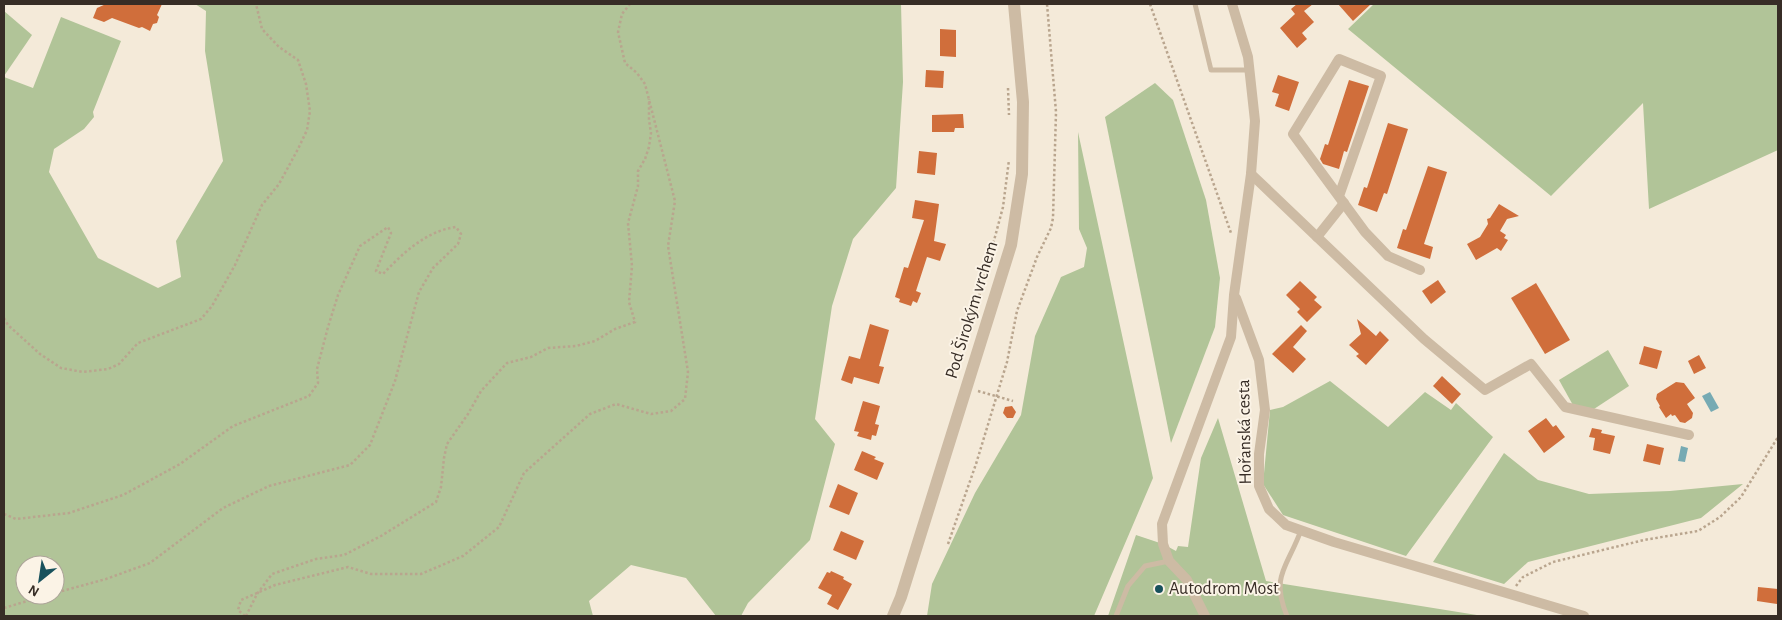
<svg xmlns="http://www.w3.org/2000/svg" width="1782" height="620" viewBox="0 0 1782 620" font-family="'Alegreya Sans',sans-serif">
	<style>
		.green { fill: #b1c498; fill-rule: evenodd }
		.water { fill: #76aab3 }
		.building { fill: #d06e3b }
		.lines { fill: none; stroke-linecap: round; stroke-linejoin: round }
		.path { stroke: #b9a58e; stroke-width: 2.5; stroke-dasharray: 2.5 2.5; stroke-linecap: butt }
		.service { stroke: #cdbba4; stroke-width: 5 }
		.minor { stroke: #cdbba4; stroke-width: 10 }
		.tertiary { stroke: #cdbba4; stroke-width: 12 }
		.poi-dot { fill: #18515c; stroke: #fbf3e6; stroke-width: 2 }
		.labels { text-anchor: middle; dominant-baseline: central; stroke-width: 4; stroke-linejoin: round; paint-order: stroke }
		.street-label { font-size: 18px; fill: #372d26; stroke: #fbf3e6 }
		.poi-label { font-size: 18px; fill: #372d26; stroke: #fbf3e6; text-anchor: start }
	</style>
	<rect width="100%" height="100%" fill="#f4ead9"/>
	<g class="green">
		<path d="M195,4H901L903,82L896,188L853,239L832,306L815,419L835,444L810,540L748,603L741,616H716L686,578L631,565L589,601L593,616H4V77L33,88L61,17L121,41L93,112L94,117L84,129L54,149L49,172L98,258L158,288L181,277L176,241L223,161L205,51L206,11ZM25,565H55V595H25Z"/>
		<polygon points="1374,4 1778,4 1778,150 1649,209 1643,103 1551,196 1348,29"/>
		<polygon points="4,11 32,35 4,76"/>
		<polygon points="1155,83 1173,100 1206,200 1220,278 1215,327 1171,443 1105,117"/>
		<polygon points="1078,132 1153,478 1094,616 927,616 932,584 975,493 1021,415 1035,336 1061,277 1084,267 1087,248 1079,229"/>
		<polygon points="1608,350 1629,386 1594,409 1574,407 1559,380"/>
		<polygon points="1330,381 1388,427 1425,392 1451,410 1456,403 1493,437 1406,556 1283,515 1263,484 1270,410 1283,407"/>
		<polygon points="1218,418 1266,581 1483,616 1108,616 1136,535 1163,544 1176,551 1178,546 1188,547 1201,458"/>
		<polygon points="1504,453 1538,480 1589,494 1670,491 1743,484 1701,518 1528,562 1504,584 1433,562"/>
	</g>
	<g class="water">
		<polygon points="1710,392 1719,408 1711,412 1702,396"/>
		<polygon points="1681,446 1688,448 1685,462 1678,461"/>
	</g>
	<g class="building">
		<polygon points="106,4 162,4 157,15 159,17 157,23 153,24 150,31 142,27 139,28 112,18 104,22 93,18 97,8"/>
		<polygon points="1297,4 1313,4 1304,11 1314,22 1302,33 1307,39 1297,48 1280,28 1295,14 1291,9"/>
		<polygon points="1338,4 1371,4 1353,21"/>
		<polygon points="940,29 956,30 956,57 940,56"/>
		<polygon points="926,70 944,71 943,88 925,87"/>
		<polygon points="1278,75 1299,82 1289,111 1275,106 1279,94 1272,92"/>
		<polygon points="1349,80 1369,86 1347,152 1344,151 1339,169 1323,164 1320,159 1325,144 1328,145"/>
		<polygon points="963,114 964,128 955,128 954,132 932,132 932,115"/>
		<polygon points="1388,123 1408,129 1387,194 1384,193 1377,212 1358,205 1364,187 1367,188"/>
		<polygon points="919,151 937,153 935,175 917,173"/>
		<polygon points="1428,166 1447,172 1424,244 1433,247 1430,259 1397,248 1403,229 1406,230"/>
		<polygon points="915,200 939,204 934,241 946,244 940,261 927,257 916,291 921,293 917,303 913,301 911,306 899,302 900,299 895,297 904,267 908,268 924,220 912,218"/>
		<polygon points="1499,204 1519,216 1507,219 1500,231 1506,235 1504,238 1508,240 1501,251 1497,248 1476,260 1467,244 1480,237 1488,224 1487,219 1490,218"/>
		<polygon points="1438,280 1446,292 1431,304 1422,291"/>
		<polygon points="1300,281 1317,297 1314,300 1322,307 1307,322 1297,312 1300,309 1286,295"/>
		<polygon points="1536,283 1570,340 1545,354 1511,298"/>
		<polygon points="1357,319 1376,336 1380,331 1389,340 1366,365 1356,356 1359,354 1349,345 1361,334"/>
		<polygon points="870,324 889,330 879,366 884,367 879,384 854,377 852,384 841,380 849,356 860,359"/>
		<polygon points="1301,325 1307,331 1293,347 1306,359 1293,373 1272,354"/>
		<polygon points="1644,346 1662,351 1657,369 1639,364"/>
		<polygon points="1699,355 1706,368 1694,374 1688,361"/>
		<polygon points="1442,376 1461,394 1452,404 1433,386"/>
		<polygon points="1676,382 1684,383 1695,398 1687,404 1693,413 1692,418 1685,423 1680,422 1675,415 1672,416 1671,414 1666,418 1659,407 1660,406 1656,399 1657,394"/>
		<polygon points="863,401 880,406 875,424 879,425 876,436 872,435 871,440 857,436 859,432 854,431"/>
		<polygon points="1012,406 1016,412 1013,418 1007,418 1003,413 1005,407"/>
		<polygon points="1546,418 1553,427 1556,425 1565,437 1544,453 1528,431"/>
		<polygon points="1592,428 1602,430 1601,433 1615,436 1610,454 1593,450 1595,438 1589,437"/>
		<polygon points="1647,444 1664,448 1660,465 1643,461"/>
		<polygon points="862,451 876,457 874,459 884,463 877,480 854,470"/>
		<polygon points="838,484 858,493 849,515 829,507"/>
		<polygon points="841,531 864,541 856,560 833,550"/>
		<polygon points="831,571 844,577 843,579 852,584 838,610 827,604 832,595 818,588 827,572 830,573"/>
		<polygon points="1758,587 1778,589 1777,604 1757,601"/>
	</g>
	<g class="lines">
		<g class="path">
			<polyline points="1150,4 1231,233"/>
			<polyline points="1008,88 1009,115"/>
			<polyline points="4,318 8,325 40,354 61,368 83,372 108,369 119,364 138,343 201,319 212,306 235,265 262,205 279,184 298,149 307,130 310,111 306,84 298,60 279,47 262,29 256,4"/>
			<polyline points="970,330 1003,207 1009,160"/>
			<polyline points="978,391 1013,401"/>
			<path d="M4,514L16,519L69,513L123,495L180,464L233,426L309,396L318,383L317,369L328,327L338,295L360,246L388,227L391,233L376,271L383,274C403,253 426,231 456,227L461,234L458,244L433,268L419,292L395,381L370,445L350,465L269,486L223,508L150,563L106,579L55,593"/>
			<polyline points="948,544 976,464 1007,362 1017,311 1037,257 1051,228 1053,218 1056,112 1047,4"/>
			<polyline points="1516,586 1523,577 1553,562 1644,540 1698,531 1720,517 1741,497 1778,437"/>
			<polyline points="4,608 47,595"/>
			<polyline points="245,616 238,610 241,600 275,585 348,567 371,574 421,574 463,556 499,527 524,473 590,414 616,404 651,414 671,411 685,399 688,372 668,246 675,201 645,84 637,73 625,63 618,32 622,14 630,4"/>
			<polyline points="246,616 257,594 272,574 316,559 344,555 381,536 436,502 441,487 444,458 447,444 468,414 481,391 507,363 531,357 548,348 576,346 595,341 615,329 635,322 629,302 632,266 628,223 638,186 638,171 645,159 649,147 651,133 649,120 649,99"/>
		</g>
		<g class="service">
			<polyline points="1195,4 1211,70 1249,70"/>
			<polyline points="1116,616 1128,586 1145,566 1169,561"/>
			<path d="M1287,616C1270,575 1288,567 1301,530"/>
		</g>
		<g class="minor">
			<polyline points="1251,174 1424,339 1485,390 1531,364 1565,407 1689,435"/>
			<polyline points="1339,196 1381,76 1339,59 1293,134 1365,232 1388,256 1420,270"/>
			<polyline points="1317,237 1344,203"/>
			<polyline points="1236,298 1259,360 1265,410 1259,454 1259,486 1269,509 1286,525 1334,542 1584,616"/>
			<polyline points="1205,616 1187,580 1169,561 1163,544 1162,524 1231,337 1234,295 1251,174 1255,121 1248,57 1232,4"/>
		</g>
		<polyline class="tertiary" points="893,616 901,597 1011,245 1022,174 1023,102 1014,4"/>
	</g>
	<circle class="poi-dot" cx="1159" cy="589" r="5"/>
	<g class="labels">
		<g class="street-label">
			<text transform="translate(972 310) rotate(-73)">Pod Širokým vrchem</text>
			<text transform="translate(1245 432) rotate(-91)">Hořanská cesta</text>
		</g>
		<g class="poi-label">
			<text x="1169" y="589">Autodrom Most</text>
		</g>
	</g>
	<rect width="1782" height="620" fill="none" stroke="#372d26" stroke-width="10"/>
	<g transform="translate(40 580) rotate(210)"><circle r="24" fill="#fbf3e6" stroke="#ada499"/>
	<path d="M0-4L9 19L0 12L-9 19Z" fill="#18515c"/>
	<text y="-8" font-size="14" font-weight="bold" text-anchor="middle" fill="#372d26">N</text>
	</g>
</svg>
